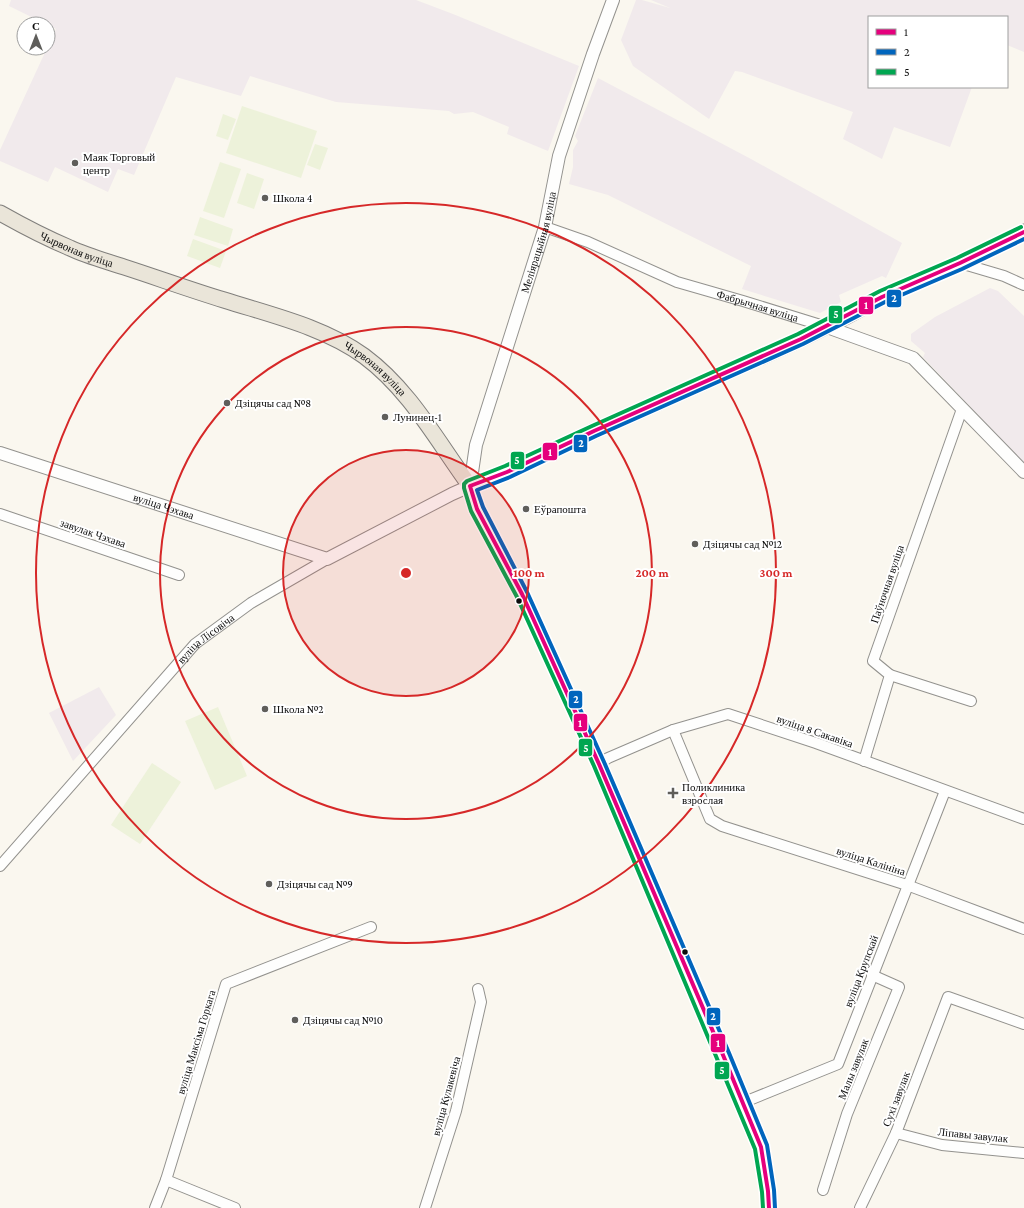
<svg xmlns="http://www.w3.org/2000/svg" width="1024" height="1208" viewBox="0 0 1024 1208" font-family="'Crimson Pro',serif">
	<style>
		.industrial { fill: #f1eaec }
		.pitch { fill: #edf2da }
		.lines { fill: none; stroke-linecap: round; stroke-linejoin: round }
		.minor-casing { stroke: #93928e; stroke-width: 12 }
		.tertiary-casing { stroke: #93928e; stroke-width: 14 }
		.secondary-casing { stroke: #8a8885; stroke-width: 16 }
		.primary-casing { stroke: #807f7c; stroke-width: 17 }
		.minor { stroke: #fefefd; stroke-width: 10 }
		.tertiary { stroke: #fefefd; stroke-width: 12 }
		.secondary { stroke: #f4f2e8; stroke-width: 14 }
		.primary { stroke: #eae5d9; stroke-width: 15 }
		.bus-1-casing { stroke: #fff; stroke-width: 7 }
		.bus-2-casing { stroke: #fff; stroke-width: 7 }
		.bus-3-casing { stroke: #fff; stroke-width: 7 }
		.bus-1 { stroke: #e5007d; stroke-width: 4 }
		.bus-2 { stroke: #0065bd; stroke-width: 4 }
		.bus-3 { stroke: #00a651; stroke-width: 4 }
		.ring { fill: none; stroke: #d62828; stroke-width: 2 }
		.poi-dot { fill: #5f5e5b; stroke: #fff; stroke-width: 1.5 }
		.bus-dot { fill: #0c0c0c; stroke: #fff; stroke-width: 1.5 }
		.labels { text-anchor: middle; dominant-baseline: central; stroke-width: 4; stroke-linejoin: round; paint-order: stroke }
		.poi-label { font-size: 11px; fill: #0c0c0c; stroke: #fff; text-anchor: start }
		.street-label { font-size: 11px; fill: #0c0c0c; stroke: #fff }
		.centre { fill: #d62828; stroke: #fff; stroke-width: 2 }
		.ring-label { font-size: 12px; text-anchor: middle; font-weight: bold; fill: #d62828; stroke: #fff; stroke-width: 4; stroke-linejoin: round; paint-order: stroke }
		.line-badge { stroke: #fff; stroke-width: 1.5 }
		.badge-label { font-size: 11px; text-anchor: middle; font-weight: bold; fill: #fff }
	</style>
	<rect width="100%" height="100%" fill="#faf7ef"/>
	<g class="industrial">
		<polygon points="11,0 416,0 453,14 579,66 548,151 507,134 509,127 473,112 454,114 449,111 336,102 250,76 241,96 176,77 134,175 118,169 108,192 55,167 48,182 0,161 0,150 47,48 48,48 56,29 9,6"/>
		<polygon points="636,0 642,0 670,8 651,0 1024,0 1024,52 1007,45 1007,17 869,17 869,87 972,87 950,147 894,127 882,159 843,139 853,112 742,72 735,71 709,119 633,66 621,40"/>
		<polygon points="598,78 751,159 902,243 886,278 882,276 839,295 841,302 820,313 742,289 751,266 608,195 569,184 573,167 573,150 578,141 575,136"/>
		<polygon points="990,288 998,291 1024,316 1024,463 923,357 925,353 911,341 911,334 935,317"/>
		<polygon points="99,687 116,715 73,761 49,713"/>
	</g>
	<g class="pitch">
		<polygon points="242,106 317,131 301,178 226,153"/>
		<polygon points="223,114 236,119 228,140 216,136"/>
		<polygon points="315,144 328,148 320,170 307,165"/>
		<polygon points="220,162 241,169 224,218 203,211"/>
		<polygon points="247,173 264,179 254,209 237,203"/>
		<polygon points="200,217 233,229 228,246 194,235"/>
		<polygon points="193,239 226,251 220,268 187,256"/>
		<polygon points="218,707 247,776 215,790 185,721"/>
		<polygon points="152,763 181,782 140,844 111,825"/>
	</g>
	<g class="lines">
		<defs>
			<g id="minor">
				<path id="s1" d="M545,227L588,242L677,282L743,301L827,327"/>
				<polyline points="960,263 1004,276 1024,285"/>
				<polyline points="0,514 179,575"/>
				<polyline points="890,675 971,701"/>
				<polyline points="673,730 710,819 722,826 907,885 1024,929"/>
				<polyline points="864,761 890,675 873,661 962,409"/>
				<polyline points="599,764 608,758 673,730 728,714 816,743 1024,819"/>
				<path id="s2" d="M0,866L195,644L251,603L327,559"/>
				<polyline points="742,1103 838,1064 945,791"/>
				<polyline points="896,1133 942,1145 1024,1153"/>
				<polyline points="166,1180 235,1208"/>
				<polyline points="823,1190 847,1114 899,987 872,975"/>
				<polyline points="155,1208 166,1180 226,984 371,927"/>
				<polyline points="425,1208 456,1111 481,1002 478,989"/>
				<polyline points="860,1208 896,1133 948,997 1024,1024"/>
			</g>
			<g id="tertiary">
				<polyline points="827,327 913,358 1024,472"/>
				<path id="s3" d="M0,453L327,559L452,494L470,486L476,445L545,227L559,156L593,54L613,0"/>
			</g>
			<polyline id="secondary" points="470,486 477,509 522,594 599,764 723,1055 761,1147 768,1191 769,1208"/>
			<g id="primary">
				<path id="s4" d="M0,213C23,226 46,238 70,248C87,256 106,261 124,267C158,278 191,290 224,300C271,315 324,327 364,356C410,390 437,441 470,486L507,472L594,431L801,339L845,317L882,297L960,263L1024,232"/>
			</g>
		</defs>
		<use href="#minor" class="minor-casing"/>
		<use href="#tertiary" class="tertiary-casing"/>
		<use href="#secondary" class="secondary-casing"/>
		<use href="#primary" class="primary-casing"/>
		<use href="#minor" class="minor"/>
		<use href="#tertiary" class="tertiary"/>
		<use href="#secondary" class="secondary"/>
		<use href="#primary" class="primary"/>
		<defs>
			<polyline id="bus-1" points="769,1208 768,1191 761,1147 723,1055 599,764 522,594 477,509 470,486 507,472 594,431 801,339 882,297 960,263 1024,232"/>
			<polyline id="bus-2" points="775,1208 774,1190 767,1145 729,1053 604,762 527,592 483,507 477,490 510,477 596,436 803,344 885,302 962,269 1024,239"/>
			<polyline id="bus-3" points="763,1208 762,1192 755,1149 594,766 517,597 471,511 464,488 464,484 467,481 505,466 592,426 798,334 880,291 957,258 1021,227"/>
		</defs>
		<use href="#bus-1" class="bus-1-casing"/>
		<use href="#bus-2" class="bus-2-casing"/>
		<use href="#bus-3" class="bus-3-casing"/>
		<use href="#bus-1" class="bus-1"/>
		<use href="#bus-2" class="bus-2"/>
		<use href="#bus-3" class="bus-3"/>
	</g>
	<circle cx="406" cy="573" r="123" fill="#d62828" fill-opacity=".12"/>
	<g class="ring">
		<circle cx="406" cy="573" r="123"/>
		<circle cx="406" cy="573" r="246"/>
		<circle cx="406" cy="573" r="370"/>
	</g>
	<g class="poi-dot">
		<circle cx="75" cy="163" r="4"/>
		<circle cx="265" cy="198" r="4"/>
		<circle cx="227" cy="403" r="4"/>
		<circle cx="385" cy="417" r="4"/>
		<circle cx="526" cy="509" r="4"/>
		<circle cx="695" cy="544" r="4"/>
		<circle cx="265" cy="709" r="4"/>
		<path d="M671 787h4v4h4v4h-4v4h-4v-4h-4v-4h4z"/>
		<circle cx="269" cy="884" r="4"/>
		<circle cx="295" cy="1020" r="4"/>
	</g>
	<g class="bus-dot">
		<circle cx="519" cy="601" r="3.5"/>
		<circle cx="685" cy="952" r="3.5"/>
	</g>
	<g class="labels">
		<g class="poi-label">
			<text x="83" y="157">Маяк Торговый<tspan x="83" dy="13">центр</tspan></text>
			<text x="273" y="198">Школа 4</text>
			<text x="235" y="403">Дзіцячы сад №8</text>
			<text x="393" y="417">Лунинец-1</text>
			<text x="534" y="509">Еўрапошта</text>
			<text x="703" y="544">Дзіцячы сад №12</text>
			<text x="273" y="709">Школа №2</text>
			<text x="682" y="787">Поликлиника<tspan x="682" dy="13">взрослая</tspan></text>
			<text x="277" y="884">Дзіцячы сад №9</text>
			<text x="303" y="1020">Дзіцячы сад №10</text>
		</g>
		<g class="street-label">
			<text stroke="none"><textPath href="#s3" startOffset="758">Меліярацыйная вуліца</textPath></text>
			<text stroke="none"><textPath href="#s4" startOffset="85">Чырвоная вуліца</textPath></text>
			<text stroke="none"><textPath href="#s1" startOffset="227">Фабрычная вуліца</textPath></text>
			<text stroke="none"><textPath href="#s4" startOffset="409">Чырвоная вуліца</textPath></text>
			<text stroke="none"><textPath href="#s3" startOffset="172">вуліца Чэхава</textPath></text>
			<text transform="translate(93 533) rotate(19)">завулак Чэхава</text>
			<text transform="translate(887 584) rotate(-71)">Паўночная вуліца</text>
			<text stroke="none"><textPath href="#s2" startOffset="307">вуліца Лісовіча</textPath></text>
			<text transform="translate(815 731) rotate(19)">вуліца 8 Сакавіка</text>
			<text transform="translate(871 861) rotate(18)">вуліца Калініна</text>
			<text transform="translate(861 971) rotate(-69)">вуліца Крупскай</text>
			<text transform="translate(196 1042) rotate(-73)">вуліца Максіма Горкага</text>
			<text transform="translate(853 1069) rotate(-68)">Малы завулак</text>
			<text transform="translate(446 1096) rotate(-75)">вуліца Кулакевіча</text>
			<text transform="translate(896 1099) rotate(-69)">Сухі завулак</text>
			<text transform="translate(973 1135) rotate(6)">Ліпавы завулак</text>
		</g>
	</g>
	<circle cx="406" cy="573" r="6" class="centre"/>
	<g class="ring-label">
		<text x="529" y="577">100 m</text>
		<text x="652" y="577">200 m</text>
		<text x="776" y="577">300 m</text>
	</g>
	<g class="line-badge">
		<rect x="886" y="289" width="16" height="19" rx="4" fill="#0065bd"/>
		<rect x="858" y="296" width="16" height="19" rx="4" fill="#e5007d"/>
		<rect x="828" y="305" width="15" height="19" rx="4" fill="#00a651"/>
		<rect x="573" y="434" width="15" height="19" rx="4" fill="#0065bd"/>
		<rect x="542" y="442" width="16" height="19" rx="4" fill="#e5007d"/>
		<rect x="510" y="451" width="15" height="19" rx="4" fill="#00a651"/>
		<rect x="568" y="690" width="15" height="19" rx="4" fill="#0065bd"/>
		<rect x="573" y="713" width="15" height="19" rx="4" fill="#e5007d"/>
		<rect x="578" y="738" width="15" height="19" rx="4" fill="#00a651"/>
		<rect x="706" y="1007" width="15" height="19" rx="4" fill="#0065bd"/>
		<rect x="710" y="1033" width="16" height="20" rx="4" fill="#e5007d"/>
		<rect x="714" y="1061" width="16" height="19" rx="4" fill="#00a651"/>
	</g>
	<g class="badge-label">
		<text x="894" y="302">2</text>
		<text x="866" y="309">1</text>
		<text x="836" y="318">5</text>
		<text x="581" y="447">2</text>
		<text x="550" y="456">1</text>
		<text x="517" y="464">5</text>
		<text x="576" y="703">2</text>
		<text x="580" y="727">1</text>
		<text x="586" y="752">5</text>
		<text x="713" y="1020">2</text>
		<text x="718" y="1047">1</text>
		<text x="722" y="1074">5</text>
	</g>
	<rect x="868" y="16" width="140" height="72" fill="#ffffff" stroke="#9e9e9e"/>
	<rect x="876" y="29" width="20" height="6" fill="#e5007d" stroke="#9e9e9e"/>
	<text x="904" y="36" font-size="12" fill="#0c0c0c">1</text>
	<rect x="876" y="49" width="20" height="6" fill="#0065bd" stroke="#9e9e9e"/>
	<text x="904" y="56" font-size="12" fill="#0c0c0c">2</text>
	<rect x="876" y="69" width="20" height="6" fill="#00a651" stroke="#9e9e9e"/>
	<text x="904" y="76" font-size="12" fill="#0c0c0c">5</text>
	<g transform="translate(36 36)"><circle r="19" fill="#ffffff" stroke="#9e9e9e"/>
	<path d="M0-3L7 15L0 10L-7 15Z" fill="#5f5e5b"/>
	<text y="-6" font-size="11" font-weight="bold" text-anchor="middle" fill="#0c0c0c">С</text>
	</g>
</svg>
